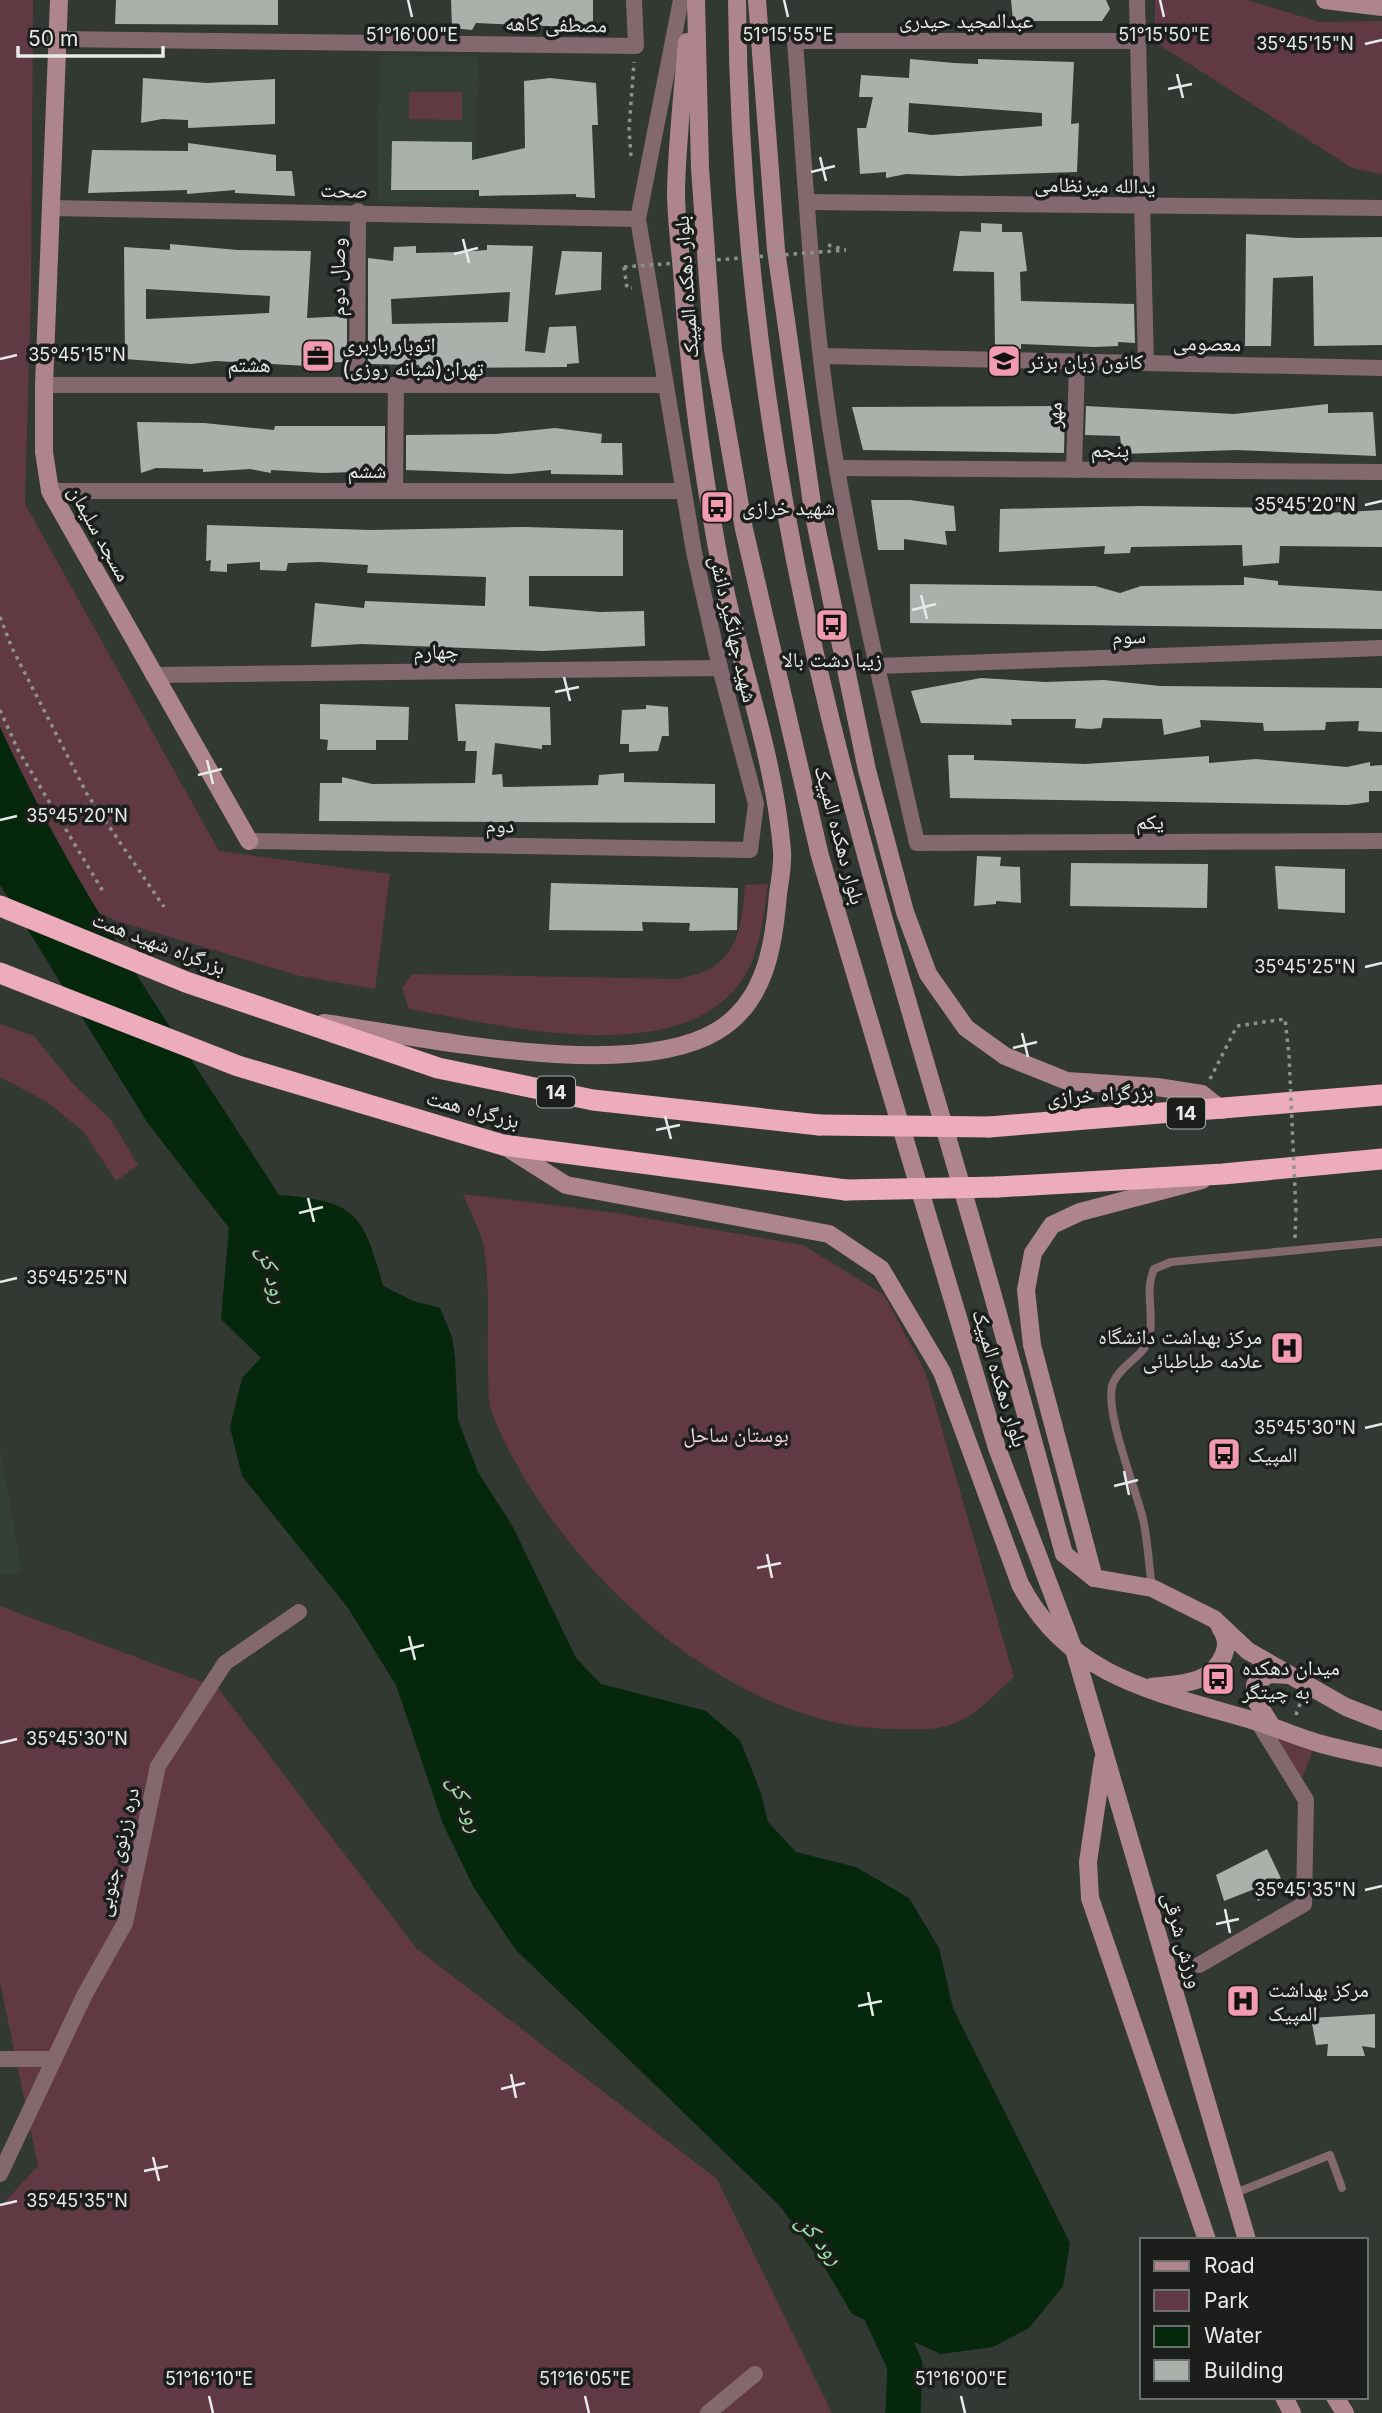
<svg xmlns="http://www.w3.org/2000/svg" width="1382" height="2413" viewBox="0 0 1382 2413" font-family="Inter,'Noto Naskh Arabic',sans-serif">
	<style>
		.built { fill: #344035 }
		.green { fill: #613943 }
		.water { fill: #05270c }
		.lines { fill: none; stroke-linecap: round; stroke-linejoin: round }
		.river { stroke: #05270c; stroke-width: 35 }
		.building { fill: #a9b1aa; fill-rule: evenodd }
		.path { stroke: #8d928d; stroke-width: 3.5; stroke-dasharray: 3.5 5; stroke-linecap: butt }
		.lane { stroke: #83696e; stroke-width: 8 }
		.street { stroke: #83696e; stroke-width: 16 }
		.secondary { stroke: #ae848d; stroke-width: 18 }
		.highway { stroke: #edacbb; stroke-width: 21 }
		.path-bridge { stroke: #8d928d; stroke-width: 3.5; stroke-dasharray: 3.5 5; stroke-linecap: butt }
		.highway-bridge { stroke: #edacbb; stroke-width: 21 }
		.ticks { fill: none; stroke: #e7ebe8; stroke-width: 2.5 }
		.labels { text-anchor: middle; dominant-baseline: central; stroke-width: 7; stroke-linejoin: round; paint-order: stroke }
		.shield { fill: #1c1e1c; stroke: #aaaeab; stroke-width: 2 }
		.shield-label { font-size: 19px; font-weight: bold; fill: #e7ebe8 }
		.street-label { font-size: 21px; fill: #e7ebe8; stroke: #1c1e1c }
		.poi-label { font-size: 21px; fill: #e7ebe8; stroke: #1c1e1c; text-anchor: start }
		.park-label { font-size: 21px; fill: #f9d4db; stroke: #1c1e1c }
		.water-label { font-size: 23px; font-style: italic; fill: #9ee3a6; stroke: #1c1e1c }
		.ticks-label { font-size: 18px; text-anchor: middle; fill: #e7ebe8; stroke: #1c1e1c; stroke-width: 7; stroke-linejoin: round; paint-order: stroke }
	</style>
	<rect width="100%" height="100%" fill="#323832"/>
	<g class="built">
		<polygon points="380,55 478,57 474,201 377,202"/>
		<polygon points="0,1447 22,1573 0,1575"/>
	</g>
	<g class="green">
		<polygon points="0,0 33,0 31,291 25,504 219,851 390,874 375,989 300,976 117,921 0,867"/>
		<polygon points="1155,0 1247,0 1320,22 1382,21 1382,174 1352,168 1155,42"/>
		<polygon points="409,92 462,92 462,120 409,119"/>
		<path d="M768,884C764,912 761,942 749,968C695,1076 501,1025 409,1009L402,988L412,974L677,979C735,970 741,937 745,885Z"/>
		<polygon points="0,1024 34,1036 73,1084 111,1120 138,1165 116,1181 84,1132 47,1102 0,1077"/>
		<path d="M463,1194L616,1213L803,1245L884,1295L925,1371L1014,1677C995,1694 975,1717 950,1725C932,1731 906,1729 887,1729C722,1724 550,1560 492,1413C487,1400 489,1384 488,1370C487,1332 490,1292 485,1254C483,1234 470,1212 463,1194Z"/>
		<polygon points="0,1606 218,1688 416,1948 717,2179 832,2413 0,2413 0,2207 38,2166 0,1982"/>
		<polygon points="1273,1736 1313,1750 1300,1783"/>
	</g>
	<path class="water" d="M0,727C75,892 182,1043 279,1195C356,1201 363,1213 383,1286L413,1301L440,1308L452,1337L455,1357L458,1420L478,1472L513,1527L576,1658L601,1684L706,1711L740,1740L761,1793L768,1822L796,1852L856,1867L909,1898L939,1948L953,2008L1070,2243L1063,2286L1029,2328L993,2347L941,2354L852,2314L822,2263L780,2206L515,1949L474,1888L443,1824L396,1685L348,1608L242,1476L230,1427L242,1378L261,1358L221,1319L229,1228L147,1122L0,885Z"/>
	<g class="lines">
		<polyline class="river" points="865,2291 877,2305 905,2365 903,2413"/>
	</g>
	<g class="building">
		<polygon points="116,0 278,0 278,25 115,24"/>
		<polygon points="451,0 593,0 593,28 476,23 472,30 452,28"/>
		<polygon points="1011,0 1106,0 1110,9 1102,21 1013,21"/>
		<path d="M910,59L954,63L978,64V59L1074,62L1071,124L1079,123L1077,172L959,176L906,174L886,178V172L860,174L857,128H866L873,97H859L861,75L909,78ZM909,103L1042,113V126L932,135L908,132Z"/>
		<polygon points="143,78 207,83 275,79 275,124 188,128 188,120 162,119 141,123"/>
		<polygon points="550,78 596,83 598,125 592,125 595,198 576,197 576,194 479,196 479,190 391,190 392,141 472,142 472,160 525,148 524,81"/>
		<polygon points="188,143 276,155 276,171 292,171 295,196 235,193 235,190 187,194 187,190 88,193 92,150 188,151"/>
		<polygon points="981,223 1002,224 1002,232 1022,232 1027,271 1020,272 1021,301 1134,304 1135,343 1118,342 1118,346 1094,347 1021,344 1021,349 995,348 994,272 953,271 960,231 981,232"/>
		<polygon points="1246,234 1296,238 1382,237 1382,345 1314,346 1313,276 1273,278 1271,346 1245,346"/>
		<path d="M170,244L238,250L311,251L307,318L347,316V362L307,363V366L216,361L191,364L125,359L124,247L170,250ZM146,289L270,296L269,313L146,319Z"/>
		<path d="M487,245L533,246L525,351L545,353L549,327L576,326L579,363L567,364V367L420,368L419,365L368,364V258L393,261L394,247L416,246V253L461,252L487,250ZM510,292L508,322L392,324L391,299Z"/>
		<polygon points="562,251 602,252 601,290 555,295"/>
		<polygon points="1328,404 1328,413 1373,412 1376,456 1236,450 1122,454 1120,436 1085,435 1086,406 1234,414"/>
		<polygon points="1065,406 1064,453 863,450 852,407"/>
		<polygon points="137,422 204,423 274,430 275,426 385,426 385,471 323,473 271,470 271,473 250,469 203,472 203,469 156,468 141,473"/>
		<polygon points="555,428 602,434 601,443 622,443 623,475 551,474 551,470 510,474 406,470 406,435 496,434"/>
		<polygon points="871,500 910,500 954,506 956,531 945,531 947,545 904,539 904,550 878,550"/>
		<polygon points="1142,506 1281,508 1326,513 1382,510 1382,547 1280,546 1279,563 1243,566 1242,545 1131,547 1130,553 1104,554 1105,546 999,552 1000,509"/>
		<polygon points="207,525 371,530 526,527 623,530 623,576 529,576 529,606 600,612 644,611 645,646 543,651 362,644 311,647 315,603 364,608 365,601 485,606 486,577 367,573 368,565 320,562 288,563 286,571 260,570 260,562 227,564 227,572 210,571 211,560 206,561"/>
		<polygon points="1244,577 1278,581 1278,585 1382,591 1382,629 910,623 910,584 1095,586 1120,593 1141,586 1244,585"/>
		<polygon points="981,678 1045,682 1104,680 1160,686 1382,688 1382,732 1358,731 1359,721 1326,722 1325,730 1264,731 1263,723 1200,720 1201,727 1164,735 1162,719 1103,718 1101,728 1091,729 1075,728 1076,719 1011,719 1012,725 921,723 911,691"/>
		<polygon points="320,704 409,707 408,740 376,740 376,750 327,750 328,740 320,739"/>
		<polygon points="455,704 550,707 551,745 542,745 542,749 495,743 492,775 502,774 503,787 598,785 599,775 624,773 624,782 715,784 715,823 319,821 320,783 342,783 342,777 372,784 475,783 477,751 465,751 466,741 458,741"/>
		<polygon points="646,705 668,707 669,736 662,736 658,751 629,752 629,744 620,744 622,710 646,709"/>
		<polygon points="948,755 974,755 974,760 1085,764 1209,756 1209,763 1256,759 1347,767 1370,762 1370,766 1382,765 1382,791 1369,791 1369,802 1348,805 950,798"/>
		<polygon points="977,856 1001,857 1000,866 1020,867 1021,903 996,901 996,904 974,906"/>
		<polygon points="1071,863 1208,864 1207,908 1070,906"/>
		<polygon points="1275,866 1345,869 1345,913 1278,909"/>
		<polygon points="551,883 738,888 737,930 689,931 690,923 642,922 643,931 549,930"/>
		<polygon points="1267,1849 1285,1887 1258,1901 1252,1890 1224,1901 1216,1875"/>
		<polygon points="1375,2014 1375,2048 1362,2046 1365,2056 1327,2056 1328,2044 1316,2045 1311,2018"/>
	</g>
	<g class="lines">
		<g class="path">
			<polyline points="631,156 629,129 634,62"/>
			<polyline points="828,245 846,250"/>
			<polyline points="624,267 627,288 632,288"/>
			<polyline points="0,617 12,648 87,794 164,907"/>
			<polyline points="0,710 18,750 104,893"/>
			<polyline points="1210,1079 1237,1026 1285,1019 1289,1055"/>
			<polyline points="1295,1238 1296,1212"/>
			<polyline points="1296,1715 1301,1701"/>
		</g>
		<g class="lane">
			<path d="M1152,1588C1149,1566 1148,1542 1143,1519C1136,1489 1103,1409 1113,1383C1121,1364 1144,1357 1149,1338C1155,1315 1144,1292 1154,1269L1171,1262L1382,1242"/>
			<polyline points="1233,2194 1330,2155 1342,2188"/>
		</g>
		<g class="street">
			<polyline points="1137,0 1146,363"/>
			<polyline points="55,39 636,46 634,0"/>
			<path d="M1137,41H795C806,184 812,328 837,469C859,594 889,719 917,843L1382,841"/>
			<polyline points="807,202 1382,208"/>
			<polyline points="50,208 638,219"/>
			<polyline points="821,356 1382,368"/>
			<polyline points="44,385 665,385"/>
			<polyline points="357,385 358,211"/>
			<polyline points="837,468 1382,472"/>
			<polyline points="1074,470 1077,361"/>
			<polyline points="50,491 683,491"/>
			<polyline points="395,491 396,385"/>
			<polyline points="877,666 1382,648"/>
			<polyline points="153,675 720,668"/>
			<polyline points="249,841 750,850 756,804 720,668 694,552 638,219 681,0"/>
			<polyline points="1199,1965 1304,1904 1306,1800 1258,1722"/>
			<polyline points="0,2059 54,2059"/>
			<polyline points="0,2174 84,1996 125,1923 158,1766 225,1663 299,1612"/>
			<polyline points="708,2413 755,2374"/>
		</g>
		<g class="secondary">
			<polyline points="59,0 44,385 44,452 50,491 249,841"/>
			<polyline points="696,0 700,168 713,350 744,529 820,856 997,1448 1075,1653 1247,2240"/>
			<path d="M737,0C739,239 772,482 829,713C874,897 931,1078 983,1261C1011,1358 1037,1456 1064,1554L1094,1578L1152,1588L1214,1619L1248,1651L1346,1707L1382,1721"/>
			<polyline points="757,0 776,250 813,511 867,770 905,912 928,974 966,1028 1005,1056 1067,1081 1157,1087 1202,1094 1222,1110"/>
			<polyline points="1325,0 1382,7"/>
			<path d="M324,1023C423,1037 631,1083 717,1031C766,1002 774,944 778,894C780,880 783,865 782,851C775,759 741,669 723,580C704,482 690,383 683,284C681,253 676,222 676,191C677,142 683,91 687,42"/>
			<path d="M506,1147L566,1185L829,1234L881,1269L942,1372L1020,1584C1069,1679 1161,1693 1255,1721C1278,1728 1301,1739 1325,1745C1344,1750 1363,1754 1382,1758"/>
			<polyline points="1094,1578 1032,1345 1026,1290 1033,1253 1052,1225 1080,1212 1202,1180"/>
			<path d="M1151,1687C1179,1684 1212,1685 1224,1654C1228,1643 1226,1637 1220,1627"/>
			<polyline points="1272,1727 1257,1702 1255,1685 1268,1674 1289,1675"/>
			<polyline points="1103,1760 1088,1862 1090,1898 1207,2240"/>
			<polyline points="1284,2397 1292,2413"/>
			<polyline points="1335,2397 1345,2413"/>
		</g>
		<g class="highway">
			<polyline points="0,906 186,982 438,1068 593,1100 819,1125"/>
			<polyline points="0,973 238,1066 503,1145 846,1190"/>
			<polyline points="989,1127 1382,1095"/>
			<polyline points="997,1187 1223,1174 1382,1159"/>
		</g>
		<g class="path-bridge">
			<polyline points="624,267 846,250"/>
			<polyline points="1289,1055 1296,1212"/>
		</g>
		<g class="highway-bridge">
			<polyline points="819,1125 989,1127"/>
			<polyline points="846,1190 997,1187"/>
		</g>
	</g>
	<path class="ticks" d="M408,0L412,17M784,0L788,17M1160,0L1164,17M1365,44L1382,40M1177,74L1183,98M1168,89L1192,84M820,157L826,181M811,172L835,166M463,239L469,263M454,254L478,248M0,359L17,355M1365,505L1382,501M921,595L927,619M912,610L936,604M564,677L570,701M555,692L579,687M207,760L213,784M198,775L222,769M0,820L17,816M1365,967L1382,963M1022,1033L1028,1057M1013,1048L1037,1042M665,1116L671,1139M656,1130L680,1125M308,1198L314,1222M299,1213L323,1207M0,1282L17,1278M1365,1428L1382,1424M1124,1471L1129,1495M1114,1486L1138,1480M767,1554L772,1578M757,1568L781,1563M409,1636L415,1660M400,1651L424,1645M0,1743L17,1739M1365,1890L1382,1886M1225,1909L1230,1933M1216,1924L1239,1919M868,1992L873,2016M858,2006L882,2001M511,2074L516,2098M501,2089L525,2083M153,2157L159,2181M144,2171L168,2166M0,2205L17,2201M209,2396L213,2413M585,2396L589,2413M961,2396L965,2413"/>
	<defs>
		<symbol id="office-square" viewBox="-11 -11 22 22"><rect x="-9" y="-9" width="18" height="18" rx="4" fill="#f29aaf" stroke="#1c1e1c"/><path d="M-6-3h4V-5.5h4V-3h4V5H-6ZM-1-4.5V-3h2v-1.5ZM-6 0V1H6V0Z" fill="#111"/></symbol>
		<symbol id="school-square" viewBox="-11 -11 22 22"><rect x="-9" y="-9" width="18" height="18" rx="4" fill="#f29aaf" stroke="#1c1e1c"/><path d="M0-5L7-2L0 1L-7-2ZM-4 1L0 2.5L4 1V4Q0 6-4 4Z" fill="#111"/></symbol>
		<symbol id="bus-square" viewBox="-11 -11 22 22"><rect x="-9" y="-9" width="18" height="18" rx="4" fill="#f29aaf" stroke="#1c1e1c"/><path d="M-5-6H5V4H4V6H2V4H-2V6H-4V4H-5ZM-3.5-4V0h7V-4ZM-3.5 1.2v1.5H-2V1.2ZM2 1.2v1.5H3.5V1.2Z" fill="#111"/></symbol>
		<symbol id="hospital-square" viewBox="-11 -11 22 22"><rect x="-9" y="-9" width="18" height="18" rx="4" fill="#f29aaf" stroke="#1c1e1c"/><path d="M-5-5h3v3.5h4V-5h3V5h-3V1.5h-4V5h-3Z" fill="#111"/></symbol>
	</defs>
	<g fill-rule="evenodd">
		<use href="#office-square" x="299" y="337" width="38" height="38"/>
		<use href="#school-square" x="985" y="342" width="38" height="38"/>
		<use href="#bus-square" x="698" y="488" width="38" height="38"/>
		<use href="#bus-square" x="813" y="606" width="38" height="38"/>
		<use href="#hospital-square" x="1268" y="1329" width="38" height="38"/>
		<use href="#bus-square" x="1205" y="1435" width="38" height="38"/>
		<use href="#bus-square" x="1199" y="1660" width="38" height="38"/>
		<use href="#hospital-square" x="1224" y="1982" width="38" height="38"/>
	</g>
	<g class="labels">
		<g class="shield">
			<rect x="537" y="1076.5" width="38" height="31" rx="5"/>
			<rect x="1167" y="1097.5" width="38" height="31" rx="5"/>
		</g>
		<g class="shield-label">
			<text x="556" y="1092">14</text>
			<text x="1186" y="1113">14</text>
		</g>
		<g class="street-label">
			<text x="966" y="20">عبدالمجید حیدری</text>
			<text transform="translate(556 24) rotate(1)">مصطفی کاهه</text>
			<text transform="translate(1095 185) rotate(1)">یدالله میرنظامی</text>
			<text transform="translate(344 190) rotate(1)">صحت</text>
			<text transform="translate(337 277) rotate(-90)">وصال دوم</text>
			<text transform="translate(686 287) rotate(-94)">بلوار دهکده المپیک</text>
			<text transform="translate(1207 343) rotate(1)">معصومی</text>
			<text x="249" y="364">هشتم</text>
			<text transform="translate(1054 415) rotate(-88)">مهر</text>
			<text x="1110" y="449">پنجم</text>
			<text x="367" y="470">ششم</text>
			<text transform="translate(100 533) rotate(61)">مسجد سلیمان</text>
			<text transform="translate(734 629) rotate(77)">شهید جهانگیر دانش</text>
			<text transform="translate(1129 636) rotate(-2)">سوم</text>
			<text transform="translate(436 651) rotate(-1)">چهارم</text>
			<text x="1150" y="821">یکم</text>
			<text transform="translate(500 825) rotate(1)">دوم</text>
			<text transform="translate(840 835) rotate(75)">بلوار دهکده المپیک</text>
			<text transform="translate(159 943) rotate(21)">بزرگراه شهید همت</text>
			<text transform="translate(1100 1094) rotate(-4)">بزرگراه خرازی</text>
			<text transform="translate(473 1109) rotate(15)">بزرگراه همت</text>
			<text transform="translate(1000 1378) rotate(73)">بلوار دهکده المپیک</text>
			<text transform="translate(117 1852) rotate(-77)">دره زرنوی جنوبی</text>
			<text transform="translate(1183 1940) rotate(74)">ورزش شرقی</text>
		</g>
		<g class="poi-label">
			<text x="342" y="344">اتوبار باربری<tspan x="342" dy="24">تهران(شبانه روزی)</tspan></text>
			<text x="1028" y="361">کانون زبان برتر</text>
			<text x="742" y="507">شهید خرازی</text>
			<text x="832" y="659" text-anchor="middle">زیبا دشت بالا</text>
			<text x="1262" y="1336" text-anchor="end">مرکز بهداشت دانشگاه<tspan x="1262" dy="24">علامه طباطبائی</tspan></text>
			<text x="1248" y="1454">المپیک</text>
			<text x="1242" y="1667">میدان دهکده<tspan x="1242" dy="24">به چیتگر</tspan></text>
			<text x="1268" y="1989">مرکز بهداشت<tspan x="1268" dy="24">المپیک</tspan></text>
		</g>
		<g class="park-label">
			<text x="736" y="1434">بوستان ساحل</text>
		</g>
		<g class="water-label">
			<text transform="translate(273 1275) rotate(74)">رود کن</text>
			<text transform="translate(466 1804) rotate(68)">رود کن</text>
			<text transform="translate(820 2239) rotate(50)">رود کن</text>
		</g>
	</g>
	<g class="ticks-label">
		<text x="412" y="41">51°16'00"E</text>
		<text x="788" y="41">51°15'55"E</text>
		<text x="1164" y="41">51°15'50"E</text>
		<text x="1305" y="50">35°45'15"N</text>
		<text x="77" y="361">35°45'15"N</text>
		<text x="1305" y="511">35°45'20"N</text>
		<text x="77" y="822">35°45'20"N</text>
		<text x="1305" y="973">35°45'25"N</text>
		<text x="77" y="1284">35°45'25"N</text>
		<text x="1305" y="1434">35°45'30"N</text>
		<text x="77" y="1745">35°45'30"N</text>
		<text x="1305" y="1896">35°45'35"N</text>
		<text x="77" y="2207">35°45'35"N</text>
		<text x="209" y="2385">51°16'10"E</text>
		<text x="585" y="2385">51°16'05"E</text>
		<text x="961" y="2385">51°16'00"E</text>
	</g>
	<rect x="1140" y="2238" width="228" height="161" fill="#1c1e1c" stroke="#6d706e" stroke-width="2"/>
	<rect x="1154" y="2261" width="35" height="10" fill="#ae848d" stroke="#6d706e" stroke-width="2"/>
	<text x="1204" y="2273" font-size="21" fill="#e7ebe8">Road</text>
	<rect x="1154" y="2290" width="35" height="21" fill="#613943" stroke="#6d706e" stroke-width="2"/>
	<text x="1204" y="2308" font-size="21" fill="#e7ebe8">Park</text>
	<rect x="1154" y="2326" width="35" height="21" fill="#05270c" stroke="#6d706e" stroke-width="2"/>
	<text x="1204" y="2343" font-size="21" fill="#e7ebe8">Water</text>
	<rect x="1154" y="2360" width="35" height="21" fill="#a9b1aa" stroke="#6d706e" stroke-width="2"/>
	<text x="1204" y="2378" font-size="21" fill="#e7ebe8">Building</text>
	<path d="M18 46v10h145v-10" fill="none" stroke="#e7ebe8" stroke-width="3.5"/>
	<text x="28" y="46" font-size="21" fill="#e7ebe8" stroke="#1c1e1c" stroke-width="5" paint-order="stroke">50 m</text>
</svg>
